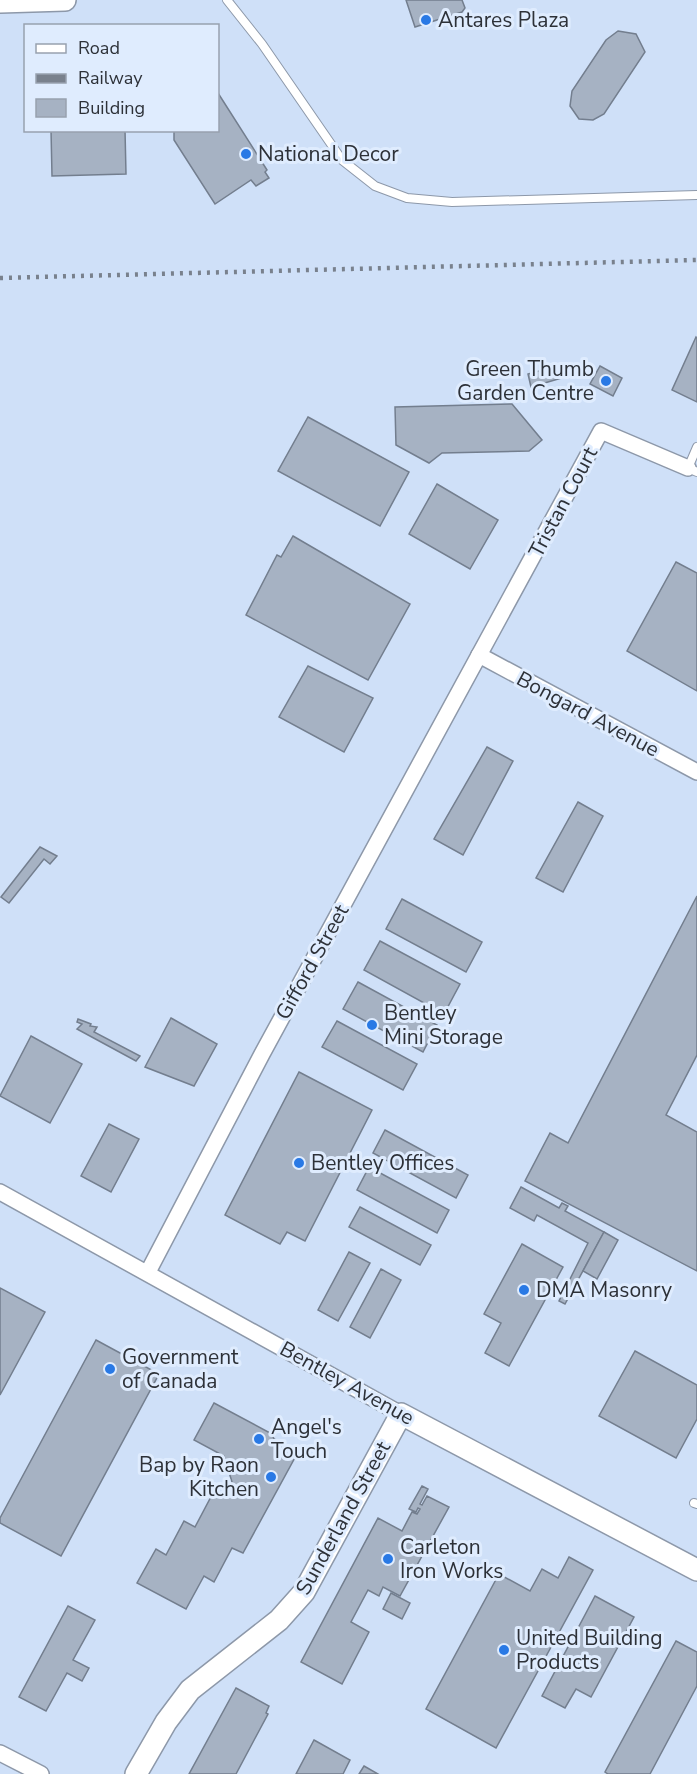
<svg xmlns="http://www.w3.org/2000/svg" width="697" height="1774" viewBox="0 0 697 1774" font-family="'Nunito Sans',sans-serif">
	<style>
		.built { fill: #cfe0f8; fill-rule: evenodd }
		.building { fill: #a6b2c3; stroke: #737e8e; stroke-width: 1.5 }
		.lines { fill: none; stroke-linecap: round; stroke-linejoin: round }
		.lane-casing { stroke: #8d98a9; stroke-width: 10 }
		.street-casing { stroke: #8d98a9; stroke-width: 18 }
		.secondary-casing { stroke: #8d98a9; stroke-width: 24 }
		.lane { stroke: #fff; stroke-width: 8 }
		.street { stroke: #fff; stroke-width: 15 }
		.secondary { stroke: #fff; stroke-width: 21 }
		.rail { stroke: #79818d; stroke-width: 4.5; stroke-dasharray: 3 6; stroke-linecap: butt }
		.poi-dot { fill: #2979e5; stroke: #dfecfe; stroke-width: 2 }
		.labels { text-anchor: middle; dominant-baseline: central; stroke-width: 6; stroke-linejoin: round; paint-order: stroke }
		.poi-label { font-size: 21px; fill: #2d3138; stroke: #dfecfe; text-anchor: start }
		.street-label { font-size: 21px; fill: #2d3138; stroke: #dfecfe }
	</style>
	<rect width="100%" height="100%" fill="#dfecfe"/>
	<path class="built" d="M0,0H697V1774H0ZM26,26H218V130H26Z"/>
	<g class="building">
		<polygon points="406,0 462,0 465,8 462,12 415,27"/>
		<polygon points="618,31 636,34 645,52 604,114 593,120 579,119 570,106 572,91 606,40"/>
		<polygon points="218,93 267,170 265,172 269,178 256,186 251,180 215,204 174,140 174,130 218,130"/>
		<polygon points="51,130 125,130 126,174 52,176"/>
		<polygon points="696,337 697,338 697,402 672,390"/>
		<polygon points="561,365 565,377 531,387 528,374"/>
		<polygon points="600,366 622,378 613,396 590,384"/>
		<polygon points="512,404 542,440 529,451 442,453 429,463 396,445 395,407"/>
		<polygon points="308,417 409,472 380,526 278,471"/>
		<polygon points="437,484 498,520 470,569 409,534"/>
		<polygon points="293,536 410,604 368,680 246,615 277,555 281,557"/>
		<polygon points="676,562 697,573 697,691 627,651"/>
		<polygon points="308,666 373,698 344,752 279,717"/>
		<polygon points="487,747 513,761 463,855 434,839"/>
		<polygon points="578,802 603,816 563,892 536,878"/>
		<polygon points="40,847 57,856 50,864 44,859 9,903 1,897"/>
		<polygon points="697,896 697,1055 666,1115 697,1132 697,1271 525,1181 550,1133 568,1143"/>
		<polygon points="402,899 482,942 466,972 386,929"/>
		<polygon points="380,941 460,984 444,1014 364,970"/>
		<polygon points="358,982 437,1025 423,1052 343,1009"/>
		<polygon points="171,1018 217,1044 194,1086 145,1067"/>
		<polygon points="78,1019 91,1024 90,1026 97,1027 94,1032 140,1056 136,1061 77,1029 82,1024 77,1022"/>
		<polygon points="337,1021 417,1064 403,1090 322,1047"/>
		<polygon points="31,1036 82,1064 50,1123 0,1096"/>
		<polygon points="299,1072 372,1110 305,1241 287,1232 280,1244 225,1215"/>
		<polygon points="109,1124 139,1139 111,1192 81,1176"/>
		<polygon points="385,1130 468,1175 456,1198 373,1153"/>
		<polygon points="369,1167 449,1210 437,1233 357,1190"/>
		<polygon points="521,1187 559,1208 562,1203 568,1206 565,1211 604,1232 565,1304 559,1301 588,1243 537,1215 534,1221 510,1208"/>
		<polygon points="360,1207 431,1245 420,1265 349,1227"/>
		<polygon points="604,1232 618,1240 597,1279 583,1271"/>
		<polygon points="522,1244 563,1267 509,1366 485,1353 501,1323 484,1314"/>
		<polygon points="349,1252 370,1263 338,1321 318,1310"/>
		<polygon points="381,1269 401,1280 370,1338 350,1327"/>
		<polygon points="0,1288 45,1312 0,1395"/>
		<polygon points="96,1340 159,1374 61,1556 0,1523 0,1518"/>
		<polygon points="635,1351 697,1385 697,1419 676,1458 599,1416"/>
		<polygon points="214,1403 272,1434 274,1439 298,1452 243,1553 232,1548 214,1582 204,1576 186,1609 137,1583 156,1549 166,1555 184,1521 195,1527 213,1493 223,1498 232,1482 224,1456 194,1440"/>
		<polygon points="422,1486 428,1489 420,1504 422,1505 427,1496 449,1507 400,1596 383,1587 379,1596 368,1590 351,1622 369,1632 342,1684 301,1662 378,1518 402,1531 412,1512 417,1514 420,1509 418,1508 416,1512 409,1509"/>
		<polygon points="569,1557 593,1570 496,1748 426,1709 499,1574 530,1591 542,1569 558,1578"/>
		<polygon points="391,1593 410,1603 402,1619 383,1609"/>
		<polygon points="595,1596 634,1617 591,1697 576,1689 565,1708 542,1696"/>
		<polygon points="68,1606 95,1620 73,1660 89,1668 82,1681 67,1673 46,1711 19,1697"/>
		<polygon points="676,1641 697,1652 697,1686 650,1774 608,1774 605,1772"/>
		<polygon points="236,1688 269,1706 266,1713 268,1714 236,1774 189,1774"/>
		<polygon points="314,1740 350,1760 343,1774 296,1774"/>
		<polygon points="364,1766 378,1774 359,1774"/>
	</g>
	<g class="lines">
		<defs>
			<g id="lane">
				<polyline points="227,0 262,44 342,160 375,186 407,198 452,202 697,195"/>
				<polyline points="697,447 688,468 697,472"/>
				<polyline points="694,1503 697,1504"/>
			</g>
			<g id="street">
				<polyline points="479,655 697,772"/>
				<polyline points="0,1192 401,1414"/>
				<polyline points="148,1272 262,1054 601,431 688,468"/>
				<polyline points="0,1753 41,1774"/>
			</g>
			<g id="secondary">
				<polyline points="0,2 65,0"/>
				<polyline points="136,1774 166,1722 190,1690 279,1620 304,1592 401,1414 697,1570"/>
			</g>
		</defs>
		<use href="#lane" class="lane-casing"/>
		<use href="#street" class="street-casing"/>
		<use href="#secondary" class="secondary-casing"/>
		<use href="#lane" class="lane"/>
		<use href="#street" class="street"/>
		<use href="#secondary" class="secondary"/>
		<polyline class="rail" points="0,278 697,260"/>
	</g>
	<g class="poi-dot">
		<circle cx="426" cy="20" r="6"/>
		<circle cx="246" cy="154" r="6"/>
		<circle cx="606" cy="381" r="6"/>
		<circle cx="372" cy="1025" r="6"/>
		<circle cx="299" cy="1163" r="6"/>
		<circle cx="524" cy="1290" r="6"/>
		<circle cx="110" cy="1369" r="6"/>
		<circle cx="259" cy="1439" r="6"/>
		<circle cx="271" cy="1477" r="6"/>
		<circle cx="388" cy="1559" r="6"/>
		<circle cx="504" cy="1650" r="6"/>
	</g>
	<g class="labels">
		<g class="poi-label">
			<text x="438" y="20">Antares Plaza</text>
			<text x="258" y="154">National Decor</text>
			<text x="594" y="369" text-anchor="end">Green Thumb<tspan x="594" dy="24">Garden Centre</tspan></text>
			<text x="384" y="1013">Bentley<tspan x="384" dy="24">Mini Storage</tspan></text>
			<text x="311" y="1163">Bentley Offices</text>
			<text x="536" y="1290">DMA Masonry</text>
			<text x="122" y="1357">Government<tspan x="122" dy="24">of Canada</tspan></text>
			<text x="271" y="1427">Angel's<tspan x="271" dy="24">Touch</tspan></text>
			<text x="259" y="1465" text-anchor="end">Bap by Raon<tspan x="259" dy="24">Kitchen</tspan></text>
			<text x="400" y="1547">Carleton<tspan x="400" dy="24">Iron Works</tspan></text>
			<text x="516" y="1638">United Building<tspan x="516" dy="24">Products</tspan></text>
		</g>
		<g class="street-label">
			<text transform="translate(563 502) rotate(-62)">Tristan Court</text>
			<text transform="translate(588 714) rotate(28)">Bongard Avenue</text>
			<text transform="translate(312 962) rotate(-61)">Gifford Street</text>
			<text transform="translate(347 1383) rotate(29)">Bentley Avenue</text>
			<text transform="translate(343 1518) rotate(-61)">Sunderland Street</text>
		</g>
	</g>
	<rect x="24" y="24" width="195" height="108" fill="#dfecfe" stroke="#98a1af" stroke-width="1.5"/>
	<rect x="36" y="44" width="30" height="9" fill="#ffffff" stroke="#98a1af" stroke-width="1.5"/>
	<text x="78" y="54" font-size="18" fill="#2d3138">Road</text>
	<rect x="36" y="74" width="30" height="9" fill="#79818d" stroke="#98a1af" stroke-width="1.5"/>
	<text x="78" y="84" font-size="18" fill="#2d3138">Railway</text>
	<rect x="36" y="99" width="30" height="18" fill="#a6b2c3" stroke="#98a1af" stroke-width="1.5"/>
	<text x="78" y="114" font-size="18" fill="#2d3138">Building</text>
</svg>
